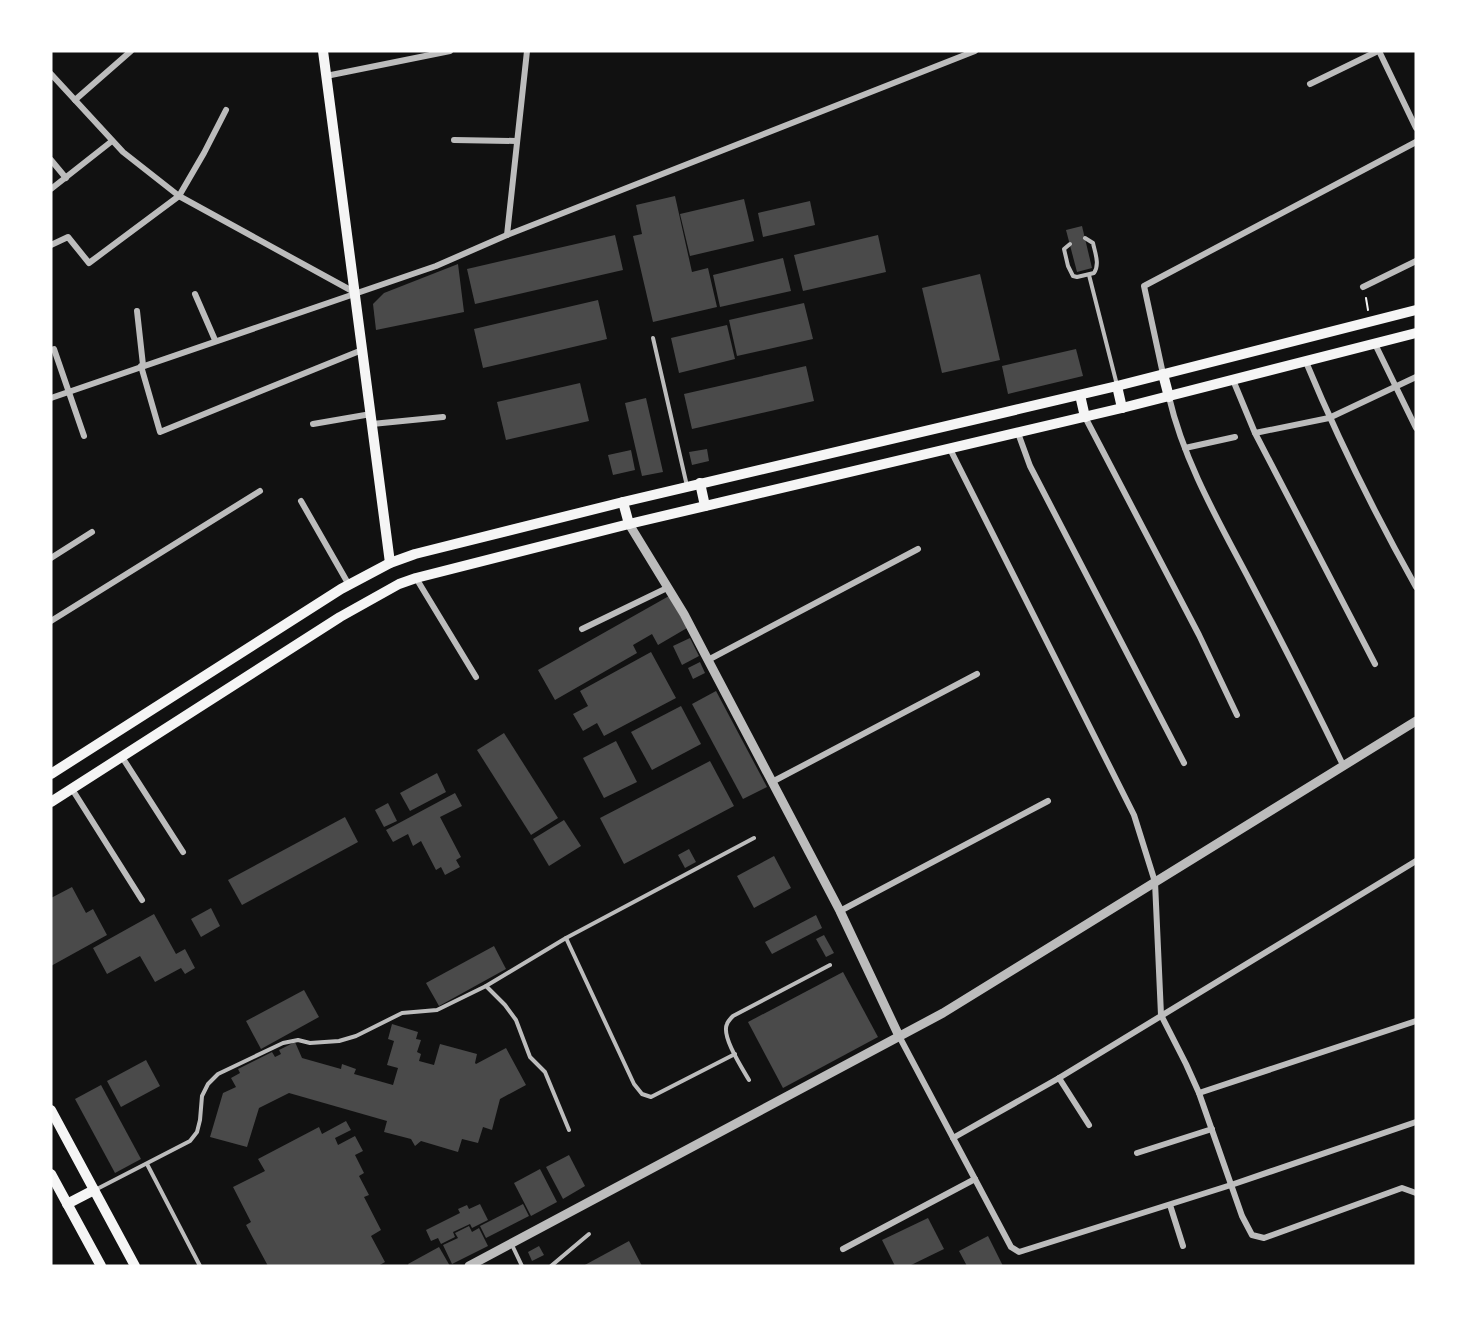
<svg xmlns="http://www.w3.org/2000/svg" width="1467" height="1317" viewBox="0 0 1467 1317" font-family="'Source Serif 4',serif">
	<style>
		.building { fill: #4a4a4a }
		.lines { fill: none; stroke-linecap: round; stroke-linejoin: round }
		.path { stroke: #f5f5f5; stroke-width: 2 }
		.service { stroke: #bcbcbc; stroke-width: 4 }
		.minor { stroke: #bcbcbc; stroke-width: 6 }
		.tertiary { stroke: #bcbcbc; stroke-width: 9 }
		.secondary { stroke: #f5f5f5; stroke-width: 10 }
	</style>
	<rect width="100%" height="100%" fill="#111"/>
	<g class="building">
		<polygon points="675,196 692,272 708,268 717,307 653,322 633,236 642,234 636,205"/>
		<polygon points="744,199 754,241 690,256 680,214"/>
		<polygon points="810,201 815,225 763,237 758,213"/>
		<polygon points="1082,226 1092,268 1077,272 1066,230"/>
		<polygon points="615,235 623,270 475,304 467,269"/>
		<polygon points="878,235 886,272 803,291 794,255"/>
		<polygon points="783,258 791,291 720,307 713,275"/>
		<polygon points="458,264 464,312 376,330 373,304 384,293"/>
		<polygon points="980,274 1000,360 942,373 922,288"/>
		<polygon points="598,300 607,339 483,368 474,329"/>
		<polygon points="804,303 813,339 737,356 729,320"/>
		<polygon points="727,325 735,359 679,373 671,338"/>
		<polygon points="1076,349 1083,376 1008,394 1002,366"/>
		<polygon points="806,366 814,401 692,429 684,394"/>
		<polygon points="580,383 589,421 506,440 497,402"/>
		<polygon points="646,398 663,472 642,476 625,403"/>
		<polygon points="707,449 709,461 692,465 689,452"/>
		<polygon points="631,450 635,470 613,475 608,455"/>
		<polygon points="669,596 687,628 658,645 652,634 633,645 637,653 555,700 538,670"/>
		<polygon points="690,638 699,656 682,665 673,646"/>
		<polygon points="651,652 676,698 604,736 597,723 583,731 573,714 588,706 580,691"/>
		<polygon points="700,662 705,673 693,679 688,668"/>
		<polygon points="716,691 767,787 743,799 692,704"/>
		<polygon points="681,706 701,744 652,770 631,732"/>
		<polygon points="504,733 558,818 531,835 477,750"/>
		<polygon points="616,741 637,782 604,798 583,758"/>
		<polygon points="710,761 734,806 624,864 600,818"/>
		<polygon points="437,773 446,792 410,811 400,793"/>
		<polygon points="455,793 462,806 440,817 461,857 456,860 460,867 445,875 441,867 436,870 421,841 413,846 408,834 393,842 386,830"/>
		<polygon points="388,803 397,821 384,827 375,810"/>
		<polygon points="345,817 358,842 242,905 228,880"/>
		<polygon points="564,820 581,846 549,866 533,839"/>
		<polygon points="689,849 696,862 685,868 678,855"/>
		<polygon points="774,856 791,888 754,908 737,876"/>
		<polygon points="72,887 86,913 93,909 107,935 51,966 51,898"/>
		<polygon points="211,908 220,926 201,937 191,919"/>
		<polygon points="154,914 176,954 185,949 195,968 185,974 181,968 155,982 140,956 107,974 93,948"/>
		<polygon points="816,915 822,928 772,954 765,942"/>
		<polygon points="824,935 834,953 826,957 816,939"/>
		<polygon points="494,946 506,969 439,1006 426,983"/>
		<polygon points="843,972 878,1037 783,1088 748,1022"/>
		<polygon points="304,990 319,1017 261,1049 246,1021"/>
		<polygon points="392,1024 418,1032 416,1039 421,1040 417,1052 421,1054 419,1061 434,1065 440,1044 477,1054 475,1063 476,1064 506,1048 526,1085 500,1099 492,1130 483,1127 478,1143 462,1139 458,1152 421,1141 415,1146 411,1139 384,1132 387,1121 289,1093 259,1108 247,1147 210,1137 223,1093 236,1087 231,1078 240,1073 238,1069 272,1052 275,1057 281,1054 279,1050 295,1042 302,1058 341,1069 342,1064 356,1069 354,1074 393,1085 398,1068 387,1065 394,1041 388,1039"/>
		<polygon points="146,1060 160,1086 121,1107 107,1081"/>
		<polygon points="101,1085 141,1159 115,1173 75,1099"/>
		<polygon points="346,1121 351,1130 335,1138 338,1145 355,1136 363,1151 355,1155 364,1173 359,1176 369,1195 364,1197 381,1230 371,1236 385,1262 378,1266 268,1266 246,1225 251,1222 233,1187 265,1171 258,1159 319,1127 322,1134"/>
		<polygon points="569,1155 585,1186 563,1199 546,1167"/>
		<polygon points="540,1169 557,1202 531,1216 514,1183"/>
		<polygon points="480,1204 488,1220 472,1228 470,1224 453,1232 455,1237 441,1244 438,1238 431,1241 426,1230 460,1213 458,1209 467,1205 469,1209"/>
		<polygon points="523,1204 529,1216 486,1238 480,1226"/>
		<polygon points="928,1218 944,1249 909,1266 895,1266 882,1240"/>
		<polygon points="469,1226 472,1232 479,1228 488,1246 452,1264 443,1245 458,1238 455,1233"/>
		<polygon points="988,1236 1003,1266 967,1266 959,1251"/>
		<polygon points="629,1241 642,1266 583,1266"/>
		<polygon points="539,1246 544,1255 532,1261 528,1252"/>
		<polygon points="439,1247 450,1266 409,1266 408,1264"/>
	</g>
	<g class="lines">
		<polyline class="path" points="1366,298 1368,310"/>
		<g class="service">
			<path d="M1070,244L1064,249L1068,266L1073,276L1077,277L1094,273C1100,264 1095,253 1093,243L1085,238"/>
			<polyline points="1089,275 1117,385"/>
			<polyline points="653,338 687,486"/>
			<polyline points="566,938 634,1084 642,1094 651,1097 735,1054"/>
			<polyline points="486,986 505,1005 516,1020 530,1057 545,1072 569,1130"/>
			<path d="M749,1080C742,1068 721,1036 727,1024C728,1021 731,1018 733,1016L830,965"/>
			<polyline points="147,1164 200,1266"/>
			<polyline points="95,1190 190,1141 197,1132 200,1120 202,1096 208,1084 218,1074 283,1043 298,1040 310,1043 339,1041 356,1036 402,1013 437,1010 486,986 566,938 754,838"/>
			<polyline points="512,1245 522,1266"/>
			<polyline points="551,1266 589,1234"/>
		</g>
		<g class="minor">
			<polyline points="1379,51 1416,128"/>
			<polyline points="51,74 123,152 179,196 354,292"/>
			<polyline points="326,76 450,51"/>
			<polyline points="1310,84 1378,51"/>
			<polyline points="75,100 131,51"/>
			<polyline points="454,140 516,141"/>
			<polyline points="51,160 66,178"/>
			<polyline points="51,189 112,141"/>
			<polyline points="507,235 527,51"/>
			<polyline points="51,245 68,237 89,263 179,196 204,153 226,110"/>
			<polyline points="1363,287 1416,261"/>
			<polyline points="195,294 215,340"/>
			<polyline points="137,311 143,365"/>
			<polyline points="1375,344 1416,428"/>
			<polyline points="54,349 84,436"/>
			<path d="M1306,362C1338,439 1375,514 1416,587"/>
			<polyline points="141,366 160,432 362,350"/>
			<polyline points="1163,374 1144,286 1416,142"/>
			<polyline points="1233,380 1255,433 1375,664"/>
			<path d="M1169,397C1184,462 1219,522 1250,581C1282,642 1313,703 1343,765"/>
			<polyline points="51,398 436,266 507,235 975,51"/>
			<polyline points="1085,417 1199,635 1237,715"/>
			<polyline points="313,424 371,414"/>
			<polyline points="372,424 443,417"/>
			<polyline points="1018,433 1030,466 1184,763"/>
			<polyline points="1255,433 1329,418 1416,377"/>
			<polyline points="1185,448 1235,437"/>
			<polyline points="950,449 1134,815 1155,882 1161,1015 1186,1064 1199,1093 1242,1216 1252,1235 1264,1238 1402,1188 1416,1193"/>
			<polyline points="301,501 349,585"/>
			<polyline points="51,558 92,532"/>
			<polyline points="416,578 476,677"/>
			<polyline points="51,621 260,491"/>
			<polyline points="582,629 667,588"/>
			<polyline points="708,660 918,549"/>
			<polyline points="122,757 183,852"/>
			<polyline points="772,782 977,674"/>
			<polyline points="72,789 142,900"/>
			<polyline points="840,911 1048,801"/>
			<polyline points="899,1036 1011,1247 1019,1252 1231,1185 1416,1122"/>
			<polyline points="1059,1078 1089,1125"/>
			<polyline points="1199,1093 1416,1021"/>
			<polyline points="953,1138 1059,1078 1416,861"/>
			<polyline points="1137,1153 1212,1129"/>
			<polyline points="1170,1205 1183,1246"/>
			<polyline points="843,1249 975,1179"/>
		</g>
		<g class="tertiary">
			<polyline points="629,524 684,614 708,660 840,911 899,1036"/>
			<polyline points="469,1266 943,1013 1416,721"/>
		</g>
		<g class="secondary">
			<polyline points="323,51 390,563"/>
			<polyline points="1163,374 1169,397"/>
			<polyline points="1117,386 1122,408"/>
			<polyline points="1080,395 1085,417"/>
			<polyline points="700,483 705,506"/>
			<polyline points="623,502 629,524"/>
			<polyline points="51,774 341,589 390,563 415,554 623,502 1117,386 1416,310"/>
			<polyline points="51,802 340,617 399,584 416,578 629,524 1122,408 1416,333"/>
			<polyline points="51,1110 135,1266"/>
			<polyline points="51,1174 101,1266"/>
			<polyline points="67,1204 94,1190"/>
		</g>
	</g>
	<rect width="1467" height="1317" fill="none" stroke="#ffffff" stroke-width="105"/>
</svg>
